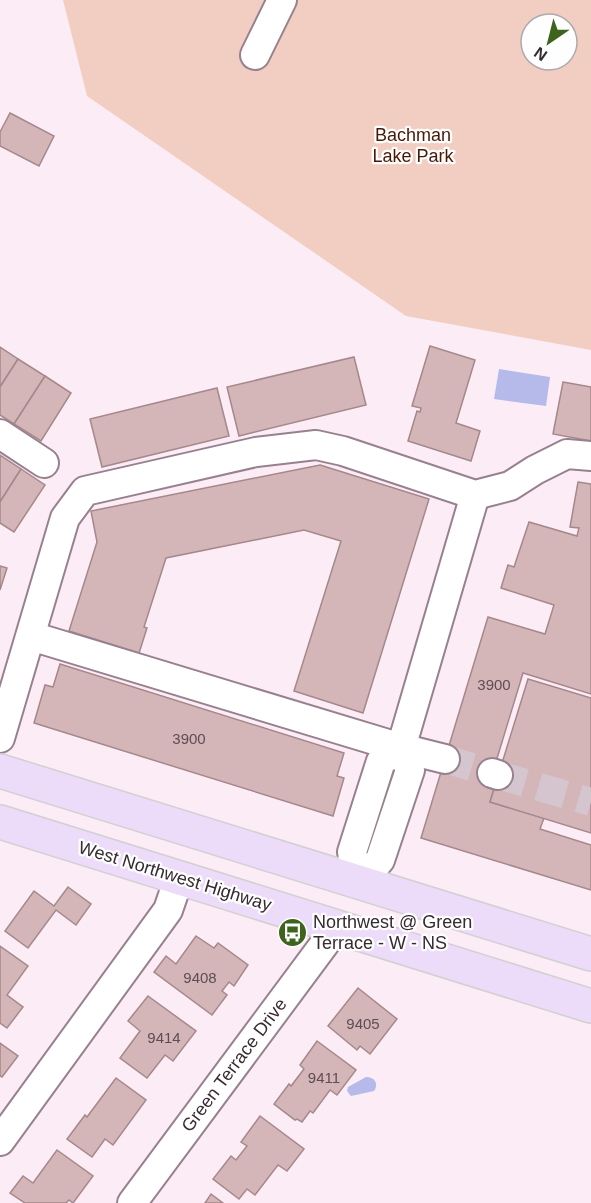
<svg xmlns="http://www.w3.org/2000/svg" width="591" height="1203" viewBox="0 0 591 1203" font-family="Arial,sans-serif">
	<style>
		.green { fill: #f1cec1; fill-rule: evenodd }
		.water { fill: #b5baeb }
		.building { fill: #d4b6b9; stroke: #a5888b; stroke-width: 1.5 }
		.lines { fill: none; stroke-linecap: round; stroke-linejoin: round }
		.minor-tunnel { stroke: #d4c5cf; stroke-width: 28; stroke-dasharray: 28 14; stroke-linecap: butt }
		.minor-casing { stroke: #98818f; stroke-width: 32 }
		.major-casing { stroke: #d3d0d2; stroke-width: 36 }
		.minor { stroke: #fff; stroke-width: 28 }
		.major { stroke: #ecdbf9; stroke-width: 33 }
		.labels { text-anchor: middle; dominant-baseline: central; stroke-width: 4.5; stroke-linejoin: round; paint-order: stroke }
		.number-label { font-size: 15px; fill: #5d4e53 }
		.park-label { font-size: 18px; fill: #481904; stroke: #fefefe }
		.street-label { font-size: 18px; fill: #352b31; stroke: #fefefe }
		.poi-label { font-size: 18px; fill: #352b31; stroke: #fefefe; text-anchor: start }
	</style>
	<rect width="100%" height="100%" fill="#fcecf6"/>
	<path class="green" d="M63,0H591V350L406,316L87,96ZM531,24H567V60H531Z"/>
	<g class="water">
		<polygon points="499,369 550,377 546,406 494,399"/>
		<path d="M366,1077C375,1077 379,1084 374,1091L351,1096L347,1091L348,1087Z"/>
	</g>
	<g class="building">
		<polygon points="10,113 54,136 39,166 0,146 0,132"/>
		<polygon points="430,346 475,360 456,423 480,431 471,461 408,441 417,411 420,412 421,408 412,406"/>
		<polygon points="0,347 18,359 0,387"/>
		<polygon points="354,357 366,405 239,436 227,387"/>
		<polygon points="18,359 45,376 14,424 0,415 0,387"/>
		<polygon points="45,376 71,393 41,441 14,424"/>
		<polygon points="563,382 591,387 591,441 553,434"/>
		<polygon points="217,388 229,436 102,467 90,419"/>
		<polygon points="0,455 21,469 0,502"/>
		<polygon points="320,465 429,499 363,713 294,691 341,541 304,530 166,558 144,627 147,628 139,653 69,631 97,542 91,511"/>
		<polygon points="21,469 45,485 14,532 0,523 0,502"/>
		<polygon points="578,482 591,484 591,694 523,673 488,788 494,789 490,802 544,818 540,829 591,845 591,890 421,838 488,617 545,634 554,605 501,588 508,565 514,567 529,522 577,536 579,528 570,527"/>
		<polygon points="0,566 7,568 0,590"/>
		<polygon points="60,664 344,753 337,776 344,778 333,816 34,723 45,685 53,687"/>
		<polygon points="528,679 591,698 591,833 490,802"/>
		<polygon points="68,887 91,904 76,925 56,910 28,948 5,931 34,891 54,906"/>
		<polygon points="196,936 214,948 218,943 248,965 234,986 229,982 222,991 227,995 212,1015 154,972 166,956 176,964"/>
		<polygon points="0,946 28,966 7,995 23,1007 7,1028 0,1023"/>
		<polygon points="358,988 397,1019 370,1054 360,1046 357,1050 328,1026"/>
		<polygon points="148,996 196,1031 173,1061 165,1055 147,1078 120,1058 140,1031 128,1021"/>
		<polygon points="317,1041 356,1070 337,1095 330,1090 313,1113 310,1111 302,1122 297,1119 295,1120 274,1104 289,1084 291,1086 304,1069 300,1065"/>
		<polygon points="0,1043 18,1056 2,1077 0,1076"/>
		<polygon points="116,1078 146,1100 113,1145 105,1139 92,1157 67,1139 85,1115 87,1117"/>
		<polygon points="260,1116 304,1149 287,1171 278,1165 255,1195 247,1189 239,1199 213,1179 231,1156 236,1160 247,1146 241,1142"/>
		<polygon points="57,1150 93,1176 73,1203 69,1200 66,1203 25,1203 10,1193 23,1176 33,1183"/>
		<polygon points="211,1194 223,1203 205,1203"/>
	</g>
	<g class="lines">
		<g class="minor-tunnel">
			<polyline points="445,759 492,773"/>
			<polyline points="498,775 591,802"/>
		</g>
		<defs>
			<g id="minor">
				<polyline points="255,55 282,0"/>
				<polyline points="0,434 44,463"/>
				<polyline points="31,636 401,748 475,495"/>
				<polyline points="0,738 65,518 85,491 256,452 316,445 343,451 475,495 510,486 535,470 567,454 591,456"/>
				<polyline points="492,773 498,775"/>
				<polyline points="359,883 352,852 381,761 401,748 445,759"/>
				<polyline points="359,883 380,860 410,770 401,748"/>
				<polyline points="0,1141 168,910 179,878"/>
				<polyline points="132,1203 337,927"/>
			</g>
			<g id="major">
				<polyline points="0,771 591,954"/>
				<polyline points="0,822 591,1006"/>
			</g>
		</defs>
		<use href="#minor" class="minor-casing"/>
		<use href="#major" class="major-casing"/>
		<use href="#minor" class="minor"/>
		<use href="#major" class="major"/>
	</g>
	<defs>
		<symbol id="bus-disc" viewBox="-11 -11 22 22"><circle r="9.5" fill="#3e631c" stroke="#fefefe"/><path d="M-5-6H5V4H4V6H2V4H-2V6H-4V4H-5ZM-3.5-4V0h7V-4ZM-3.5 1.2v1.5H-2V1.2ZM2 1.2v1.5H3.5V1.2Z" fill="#fff"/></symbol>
	</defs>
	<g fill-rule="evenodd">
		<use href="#bus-disc" x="276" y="916" width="33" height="33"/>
	</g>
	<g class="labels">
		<g class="number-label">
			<text x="494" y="684">3900</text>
			<text x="189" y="738">3900</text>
			<text x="200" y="977">9408</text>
			<text x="363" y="1023">9405</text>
			<text x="164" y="1037">9414</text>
			<text x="324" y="1077">9411</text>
		</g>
		<g class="park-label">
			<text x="413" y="135">Bachman<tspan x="413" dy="21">Lake Park</tspan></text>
		</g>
		<g class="street-label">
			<text transform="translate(175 876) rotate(17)">West Northwest Highway</text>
			<text transform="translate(234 1065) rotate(-53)">Green Terrace Drive</text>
		</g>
		<g class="poi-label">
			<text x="313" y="922">Northwest @ Green<tspan x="313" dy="21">Terrace - W - NS</tspan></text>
		</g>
	</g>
	<g transform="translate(549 42) rotate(215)"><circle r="28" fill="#fefefe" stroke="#aeaaac" stroke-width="1.5"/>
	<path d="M0-4.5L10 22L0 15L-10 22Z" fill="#3e631c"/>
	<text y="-9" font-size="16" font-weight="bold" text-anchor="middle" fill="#352b31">N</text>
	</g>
</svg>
